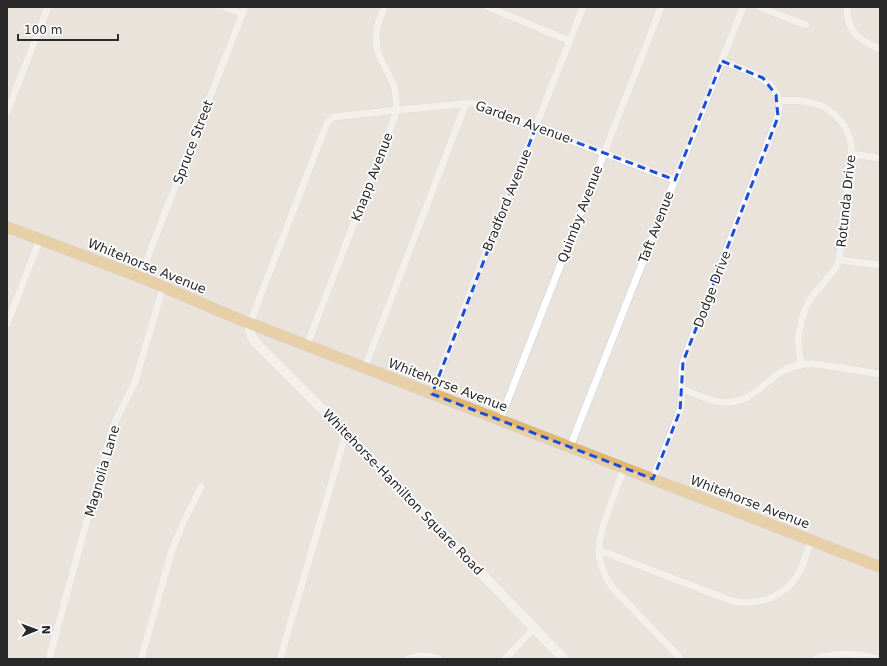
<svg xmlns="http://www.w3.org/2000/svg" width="887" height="666" viewBox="0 0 887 666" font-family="'DejaVu Sans',sans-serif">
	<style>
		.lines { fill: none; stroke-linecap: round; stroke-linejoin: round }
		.street-casing { stroke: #cbd0da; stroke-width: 8 }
		.secondary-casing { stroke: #cbd0da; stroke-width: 11 }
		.primary-casing { stroke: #c3c3c3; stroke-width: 12 }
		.street { stroke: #fff; stroke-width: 7 }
		.secondary { stroke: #fff; stroke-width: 10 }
		.primary { stroke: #e4b768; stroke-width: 11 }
		.marked { fill: none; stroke: #1d4ed8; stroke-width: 3; stroke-dasharray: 8 5; stroke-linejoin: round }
		.labels { text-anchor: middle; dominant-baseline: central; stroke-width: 3.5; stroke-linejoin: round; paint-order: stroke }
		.street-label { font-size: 13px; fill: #292929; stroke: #fff }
	</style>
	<rect width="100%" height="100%" fill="#eae3dc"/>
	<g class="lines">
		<defs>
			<g id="street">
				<polyline points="225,7 243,14"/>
				<polyline points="488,7 570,41"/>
				<polyline points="759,7 806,25"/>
				<path d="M847,7C847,32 858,40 880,49"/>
				<path d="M779,101C802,99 824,101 840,120C846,127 850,136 851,145C853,161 849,178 847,193C845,216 842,238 839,260L835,269L814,294L807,305L802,318L800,328L798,340L801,365"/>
				<polyline points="7,112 48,7"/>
				<polyline points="852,154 880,158"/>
				<polyline points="839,260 880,265"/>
				<polyline points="140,277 245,7"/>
				<polyline points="250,323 327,123 333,117 397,110 473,103 675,180"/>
				<polyline points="7,324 40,239"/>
				<path d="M307,345L394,119C397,109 397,97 394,86C390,75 383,65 379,55C373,39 377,21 385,7"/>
				<polyline points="365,367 466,103"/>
				<path d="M682,389C695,393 707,401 721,402C747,405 759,388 778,374C788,367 803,363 816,364L880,374"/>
				<polyline points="432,394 473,285 583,7"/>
				<polyline points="500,420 661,7"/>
				<polyline points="570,447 743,7"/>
				<path d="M624,468C619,482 614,495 609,509C598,540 592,557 612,587L681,659"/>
				<path d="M653,479L680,411L682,400V372L683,362L778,117C779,112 780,107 779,102C774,76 742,69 722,61"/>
				<path d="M599,550L732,601C759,606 784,598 799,573C804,563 807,551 811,541"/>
				<polyline points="49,659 111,433 116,420 135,382 161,294 164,287"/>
				<polyline points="141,659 172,550 183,523 201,487"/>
				<polyline points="280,659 346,433"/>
				<path d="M408,659C418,655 428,655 439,659"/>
				<polyline points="505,659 534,628"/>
				<path d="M815,659C836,652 858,653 879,659"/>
			</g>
			<path id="secondary" d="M250,323C249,332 251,336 256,343L346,433L564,659"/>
			<polyline id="primary" points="7,227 140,277 236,318 880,567"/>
		</defs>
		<use href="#street" class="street-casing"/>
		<use href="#secondary" class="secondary-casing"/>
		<use href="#primary" class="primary-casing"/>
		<use href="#street" class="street"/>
		<use href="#secondary" class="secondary"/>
		<use href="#primary" class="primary"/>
	</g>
	<path d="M0 0H887V666H0ZM722,61L763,78L776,95L778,117L683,362L680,411L653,479L432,394L536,127L675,180Z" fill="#eae3dc" fill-opacity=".55" fill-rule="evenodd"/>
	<path class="marked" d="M722,61L763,78L776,95L778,117L683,362L680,411L653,479L432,394L536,127L675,180Z"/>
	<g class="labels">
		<g class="street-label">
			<text transform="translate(523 122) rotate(20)">Garden Avenue</text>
			<text transform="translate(193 142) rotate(-69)">Spruce Street</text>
			<text transform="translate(372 177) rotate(-69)">Knapp Avenue</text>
			<text transform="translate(507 200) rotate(-68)">Bradford Avenue</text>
			<text transform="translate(846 201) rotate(-84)">Rotunda Drive</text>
			<text transform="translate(580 214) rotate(-69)">Quimby Avenue</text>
			<text transform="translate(656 227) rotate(-69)">Taft Avenue</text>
			<text transform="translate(147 266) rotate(22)">Whitehorse Avenue</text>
			<text transform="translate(712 289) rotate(-69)">Dodge Drive</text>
			<text transform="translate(448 385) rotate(21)">Whitehorse Avenue</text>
			<text transform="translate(102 471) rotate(-74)">Magnolia Lane</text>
			<text transform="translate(403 492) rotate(46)">Whitehorse-Hamilton Square Road</text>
			<text transform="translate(750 502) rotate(21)">Whitehorse Avenue</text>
		</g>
	</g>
	<rect width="887" height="666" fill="none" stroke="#292929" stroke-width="16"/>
	<g transform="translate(36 630) rotate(89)" stroke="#ffffff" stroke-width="3" paint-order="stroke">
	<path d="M0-3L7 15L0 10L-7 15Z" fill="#292929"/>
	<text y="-6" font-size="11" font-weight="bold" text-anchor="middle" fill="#292929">N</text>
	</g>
	<path d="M18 34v6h100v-6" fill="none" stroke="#292929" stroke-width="2"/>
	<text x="24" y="34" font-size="12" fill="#292929" stroke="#ffffff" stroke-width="3" paint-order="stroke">100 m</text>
</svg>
